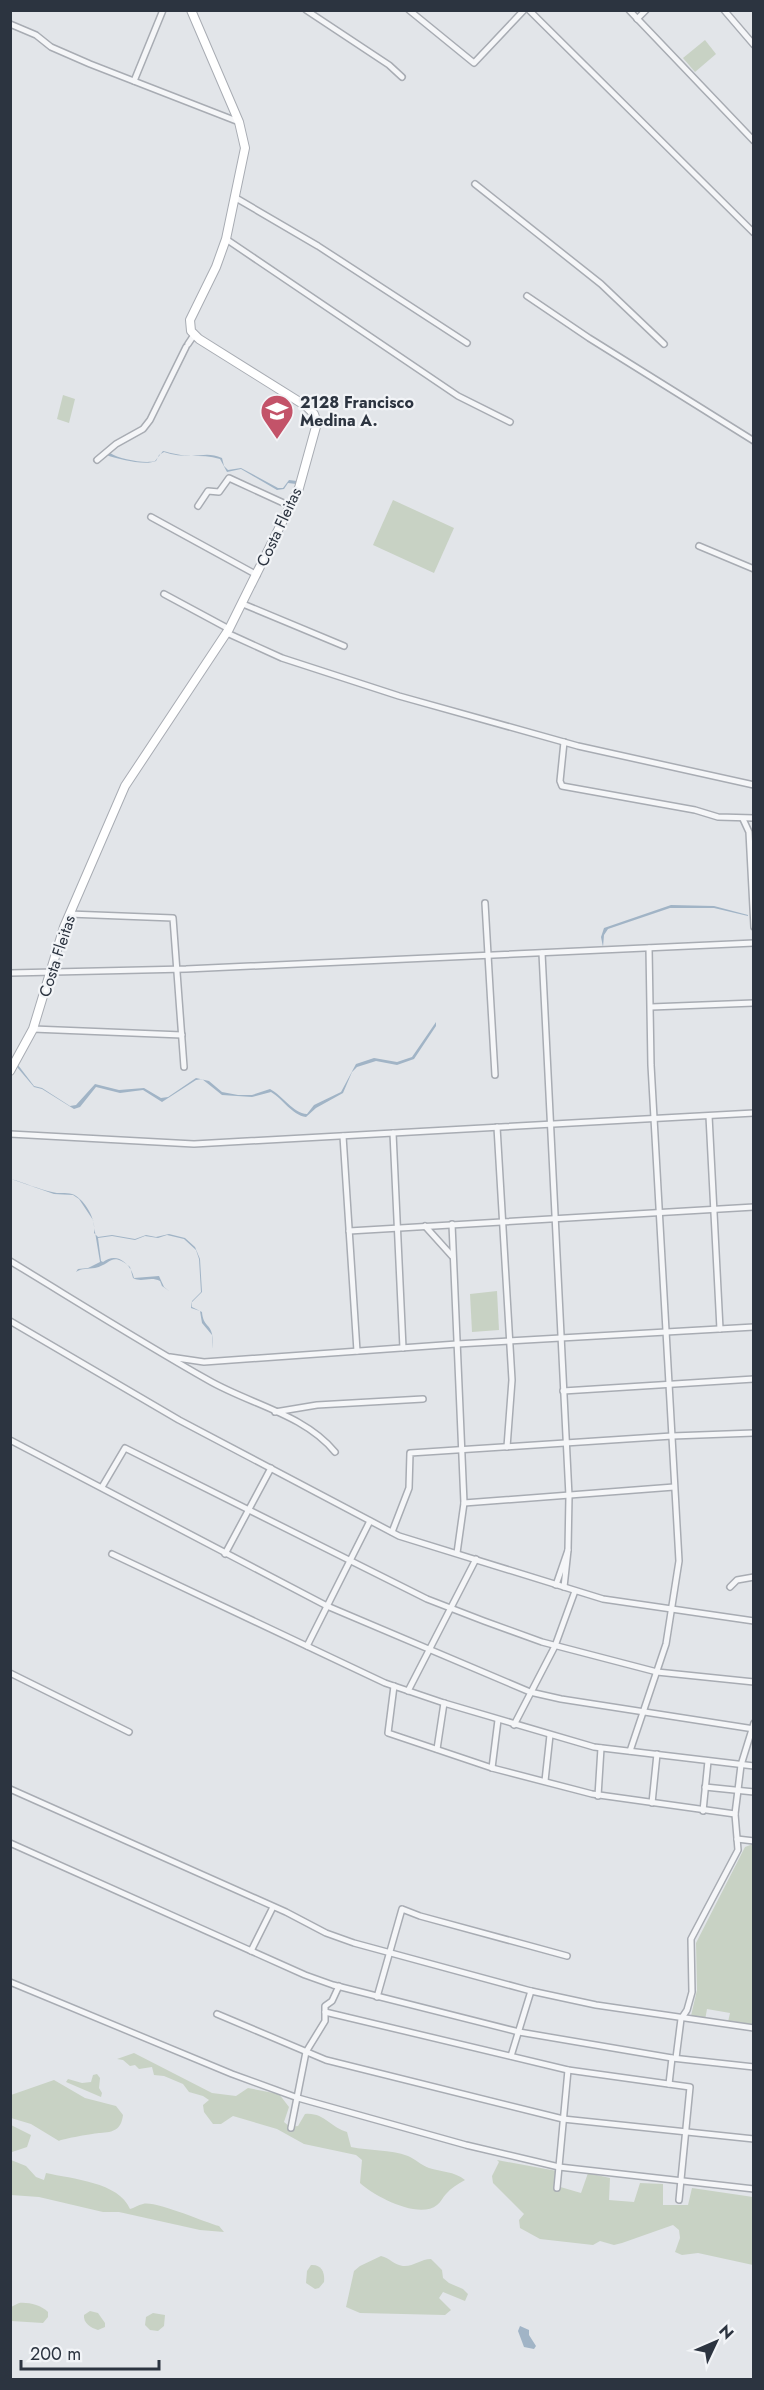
<svg xmlns="http://www.w3.org/2000/svg" width="764" height="2390" viewBox="0 0 764 2390" font-family="Jost,sans-serif">
	<style>
		.green { fill: #c8d2c4 }
		.water { fill: #a1b4c6 }
		.lines { fill: none; stroke-linecap: round; stroke-linejoin: round }
		.street-casing { stroke: #a8acb3; stroke-width: 8 }
		.secondary-casing { stroke: #a8acb3; stroke-width: 10 }
		.street { stroke: #f5f6f8; stroke-width: 5 }
		.secondary { stroke: #fff; stroke-width: 8 }
		.labels { text-anchor: middle; dominant-baseline: central; stroke-width: 4.5; stroke-linejoin: round; paint-order: stroke }
		.poi-label { font-size: 16px; font-weight: bold; fill: #2c3440; stroke: #f2f4f7; text-anchor: start }
		.street-label { font-size: 16px; fill: #2c3440; stroke: #f2f4f7 }
	</style>
	<rect width="100%" height="100%" fill="#e2e5e9"/>
	<g class="green">
		<polygon points="705,40 716,54 695,72 683,58"/>
		<polygon points="63,395 75,399 69,423 57,419"/>
		<polygon points="393,500 454,528 434,573 373,545"/>
		<polygon points="497,1291 499,1330 472,1332 470,1294"/>
		<polygon points="753,1844 753,2025 728,2022 730,2013 707,2009 705,2020 690,2020 697,1990 696,1943 745,1847"/>
		<path d="M134,2053L212,2093L236,2096L248,2088L279,2094L289,2107L284,2122L290,2127L298,2126L305,2114C324,2112 331,2128 347,2132L351,2147C369,2151 390,2149 408,2156C415,2159 421,2165 429,2168C441,2172 454,2171 465,2180C458,2184 451,2188 446,2194C443,2197 441,2202 437,2205C419,2220 374,2196 360,2183L362,2160L356,2155L304,2144L277,2129L233,2116L221,2124H213L204,2112L203,2105L209,2100L203,2096L189,2092L183,2084L164,2076L154,2075L152,2067L139,2069L135,2065L130,2066L123,2060L117,2059Z"/>
		<polygon points="97,2074 100,2078 99,2088 102,2093 101,2097 66,2082 68,2079 82,2083 91,2082 93,2075"/>
		<path d="M54,2080L85,2098L116,2106L123,2115C121,2130 114,2132 100,2133C96,2133 61,2139 59,2141L31,2124L11,2118V2095Z"/>
		<path d="M11,2125L31,2135L27,2147L12,2152L11,2160L26,2166L36,2177L44,2180L46,2173C72,2179 119,2182 130,2209C134,2208 138,2205 143,2204C154,2200 204,2222 219,2226L224,2232L200,2230L119,2212H103L39,2197L11,2195Z"/>
		<polygon points="497,2160 557,2171 557,2186 581,2193 588,2173 610,2178 609,2200 634,2202 640,2183 663,2184 663,2205 688,2205 692,2188 753,2197 753,2265 698,2253 682,2255 675,2252 680,2238 679,2230 673,2225 622,2243 614,2245 600,2241 593,2245 540,2239 520,2228 519,2220 524,2214 493,2183 492,2176 499,2162"/>
		<path d="M381,2256C390,2258 394,2265 403,2266C413,2267 421,2259 431,2259L442,2270L443,2278L449,2283L463,2289L468,2294L465,2301L443,2292L439,2298L451,2310L445,2315L360,2313L346,2307L354,2271L360,2266Z"/>
		<path d="M311,2265C322,2264 325,2273 324,2282L319,2288L315,2289L306,2283L307,2271Z"/>
		<path d="M19,2303C28,2302 41,2305 48,2312V2317L43,2323L11,2321V2307Z"/>
		<path d="M90,2311L98,2313L105,2323V2327L98,2330C91,2328 83,2323 84,2315Z"/>
		<polygon points="153,2313 165,2315 164,2326 158,2331 150,2330 145,2325 146,2317"/>
	</g>
	<g class="water">
		<path d="M163,451C171,453 183,456 192,456C203,455 211,453 222,458L224,466L228,470L241,468L278,488H283L289,480L297,481L296,484L288,483L284,489L277,490L241,469L227,472L220,459C201,453 182,459 164,452L159,455L156,461C145,466 118,459 106,455L110,453C119,459 145,464 155,461Z"/>
		<polygon points="671,905 714,906 748,915 748,916 714,908 670,908 608,929 604,935 603,947 601,937 604,928"/>
		<path d="M436,1022V1026L414,1059L397,1065L376,1061L357,1067L352,1072L343,1093L316,1108L306,1117C292,1115 283,1099 271,1092L252,1097L222,1095L202,1079L196,1080L162,1102L143,1090L120,1093L96,1087L80,1107L74,1109L42,1089L34,1087L17,1067L18,1065L34,1086L42,1088L70,1106L76,1105L95,1084L119,1090L144,1088L161,1098L168,1097L196,1078L209,1081L222,1092L238,1095H252L270,1089C283,1096 293,1113 307,1114L314,1105L341,1092L356,1064L374,1058L397,1062L412,1057Z"/>
		<path d="M11,1179C25,1183 38,1189 52,1192C58,1194 66,1192 72,1194C84,1198 97,1220 94,1233L98,1237L112,1235L135,1239L146,1235L156,1237L169,1234L185,1238L195,1247L200,1259L202,1292L192,1302V1307L202,1312C203,1326 210,1324 212,1334C213,1339 213,1345 213,1349L212,1335L202,1323L200,1311L191,1308L192,1301L201,1292L199,1259L196,1250L184,1239L167,1235L158,1238L145,1236L135,1240L112,1236L98,1238L101,1261L103,1262C117,1251 131,1264 134,1278L159,1276L164,1287L169,1291L162,1286L160,1281C150,1276 142,1283 133,1278L130,1267C111,1251 112,1264 95,1268C88,1269 82,1268 76,1272L78,1269L88,1268L100,1262L93,1220L79,1199L73,1195L54,1194Z"/>
		<polygon points="520,2326 529,2330 529,2335 536,2346 534,2349 524,2347 518,2331"/>
	</g>
	<g class="lines">
		<defs>
			<g id="street">
				<polyline points="306,10 389,65 402,77"/>
				<polyline points="409,10 474,63 524,10"/>
				<polyline points="529,10 754,233"/>
				<polyline points="629,10 754,141"/>
				<polyline points="724,10 754,45"/>
				<polyline points="637,19 646,10"/>
				<polyline points="10,24 36,35 51,47 90,64 239,122"/>
				<polyline points="134,81 163,10"/>
				<polyline points="475,184 601,284 664,344"/>
				<polyline points="236,198 318,246 467,343"/>
				<polyline points="226,239 458,396 510,422"/>
				<polyline points="527,296 589,338 754,441"/>
				<polyline points="188,344 194,335"/>
				<polyline points="97,460 116,444 143,429 150,420 186,347"/>
				<polyline points="198,506 208,491 219,492 229,478 290,506"/>
				<polyline points="151,517 257,575"/>
				<polyline points="699,546 754,569"/>
				<polyline points="164,594 229,629"/>
				<polyline points="243,604 344,646"/>
				<polyline points="227,633 282,658 399,696 578,746 754,785"/>
				<polyline points="564,742 560,781 562,786 695,810 718,817 754,818"/>
				<polyline points="743,819 749,832 754,927"/>
				<polyline points="485,903 495,1075"/>
				<polyline points="69,914 173,918 184,1067"/>
				<polyline points="542,953 569,1496 568,1550"/>
				<polyline points="10,973 186,969 754,943"/>
				<polyline points="651,1007 754,1003"/>
				<polyline points="33,1029 182,1035"/>
				<polyline points="709,1116 720,1329"/>
				<polyline points="497,1127 512,1380 507,1447"/>
				<polyline points="393,1133 403,1348"/>
				<polyline points="10,1134 194,1144 754,1113"/>
				<polyline points="343,1136 357,1351"/>
				<polyline points="452,1224 464,1503 457,1553"/>
				<polyline points="425,1226 452,1256"/>
				<polyline points="349,1231 754,1207"/>
				<path d="M10,1261C76,1301 141,1342 208,1380C249,1404 304,1414 335,1452"/>
				<polyline points="10,1321 179,1420 399,1536 603,1599 754,1621"/>
				<polyline points="170,1357 204,1362 457,1344 754,1327"/>
				<polyline points="563,1391 754,1379"/>
				<polyline points="275,1412 317,1405 423,1399"/>
				<polyline points="10,1440 327,1606 530,1692 561,1699 754,1729"/>
				<polyline points="102,1487 125,1448 427,1599 484,1621 542,1642 657,1672 754,1682"/>
				<polyline points="464,1503 674,1487"/>
				<polyline points="392,1532 409,1488 410,1453 672,1436 754,1433"/>
				<polyline points="112,1554 385,1683 444,1703 594,1747 754,1766"/>
				<polyline points="225,1554 271,1468"/>
				<polyline points="556,1585 568,1550 564,1587"/>
				<polyline points="730,1587 737,1580 754,1577"/>
				<polyline points="307,1646 370,1521"/>
				<polyline points="10,1673 129,1732"/>
				<polyline points="394,1686 388,1733 492,1768 592,1794 735,1814"/>
				<polyline points="408,1691 476,1559"/>
				<polyline points="514,1725 555,1646 575,1591"/>
				<polyline points="437,1749 444,1703"/>
				<polyline points="630,1751 666,1644 679,1561 651,1065 649,948"/>
				<polyline points="492,1768 498,1720"/>
				<polyline points="545,1781 550,1735"/>
				<polyline points="705,1787 754,1792"/>
				<polyline points="10,1789 286,1912 326,1933 354,1943 531,1991 596,2005 754,2028"/>
				<polyline points="598,1796 601,1748"/>
				<polyline points="652,1803 657,1754"/>
				<polyline points="703,1811 708,1761"/>
				<polyline points="737,1839 754,1841"/>
				<polyline points="10,1843 305,1975 333,1985 519,2032 672,2058 754,2067"/>
				<polyline points="251,1951 273,1907"/>
				<polyline points="10,1982 232,2074 298,2098 466,2145 559,2167 754,2189"/>
				<polyline points="377,1997 402,1909 420,1916 567,1956"/>
				<polyline points="325,2012 568,2070 690,2087 679,2200"/>
				<polyline points="217,2014 326,2060 563,2119 754,2139"/>
				<polyline points="511,2056 531,1991"/>
				<polyline points="676,2058 681,2019 687,2010 692,1992 691,1939 738,1850 735,1814 738,1790 741,1765 754,1723"/>
				<polyline points="669,2084 672,2058"/>
				<polyline points="291,2128 306,2052 325,2021 325,2006 332,2001 339,1986"/>
				<polyline points="557,2188 568,2070"/>
			</g>
			<polyline id="secondary" points="10,1071 33,1029 64,927 125,786 229,629 299,488 317,423 314,414 306,406 199,339 191,331 190,320 216,267 226,239 245,148 239,122 191,10"/>
		</defs>
		<use href="#street" class="street-casing"/>
		<use href="#secondary" class="secondary-casing"/>
		<use href="#street" class="street"/>
		<use href="#secondary" class="secondary"/>
	</g>
	<defs>
		<symbol id="school-pin" viewBox="-11 -11 22 30"><path d="M0 17L-7.5 6A9.5 9.5 0 1 1 7.5 6Z" fill="#c35369" stroke="#f2f4f7"/><path d="M0-5L7-2L0 1L-7-2ZM-4 1L0 2.5L4 1V4Q0 6-4 4Z" fill="#fff"/></symbol>
	</defs>
	<g fill-rule="evenodd">
		<use href="#school-pin" x="258" y="392" width="38" height="52"/>
	</g>
	<g class="labels">
		<g class="poi-label">
			<text x="300" y="402">2128 Francisco<tspan x="300" dy="18">Medina A.</tspan></text>
		</g>
		<g class="street-label">
			<text transform="translate(279 527) rotate(-65)">Costa Fleitas</text>
			<text transform="translate(57 956) rotate(-72)">Costa Fleitas</text>
		</g>
	</g>
	<rect width="764" height="2390" fill="none" stroke="#2c3440" stroke-width="24"/>
	<g transform="translate(716 2342) rotate(46)" stroke="#f2f4f7" stroke-width="4.5" paint-order="stroke">
	<path d="M0-4.5L10 22L0 15L-10 22Z" fill="#2c3440"/>
	<text y="-9" font-size="16" font-weight="bold" text-anchor="middle" fill="#2c3440">N</text>
	</g>
	<path d="M21 2360v9h138v-9" fill="none" stroke="#2c3440" stroke-width="3"/>
	<text x="30" y="2360" font-size="18" fill="#2c3440" stroke="#f2f4f7" stroke-width="4.5" paint-order="stroke">200 m</text>
</svg>
